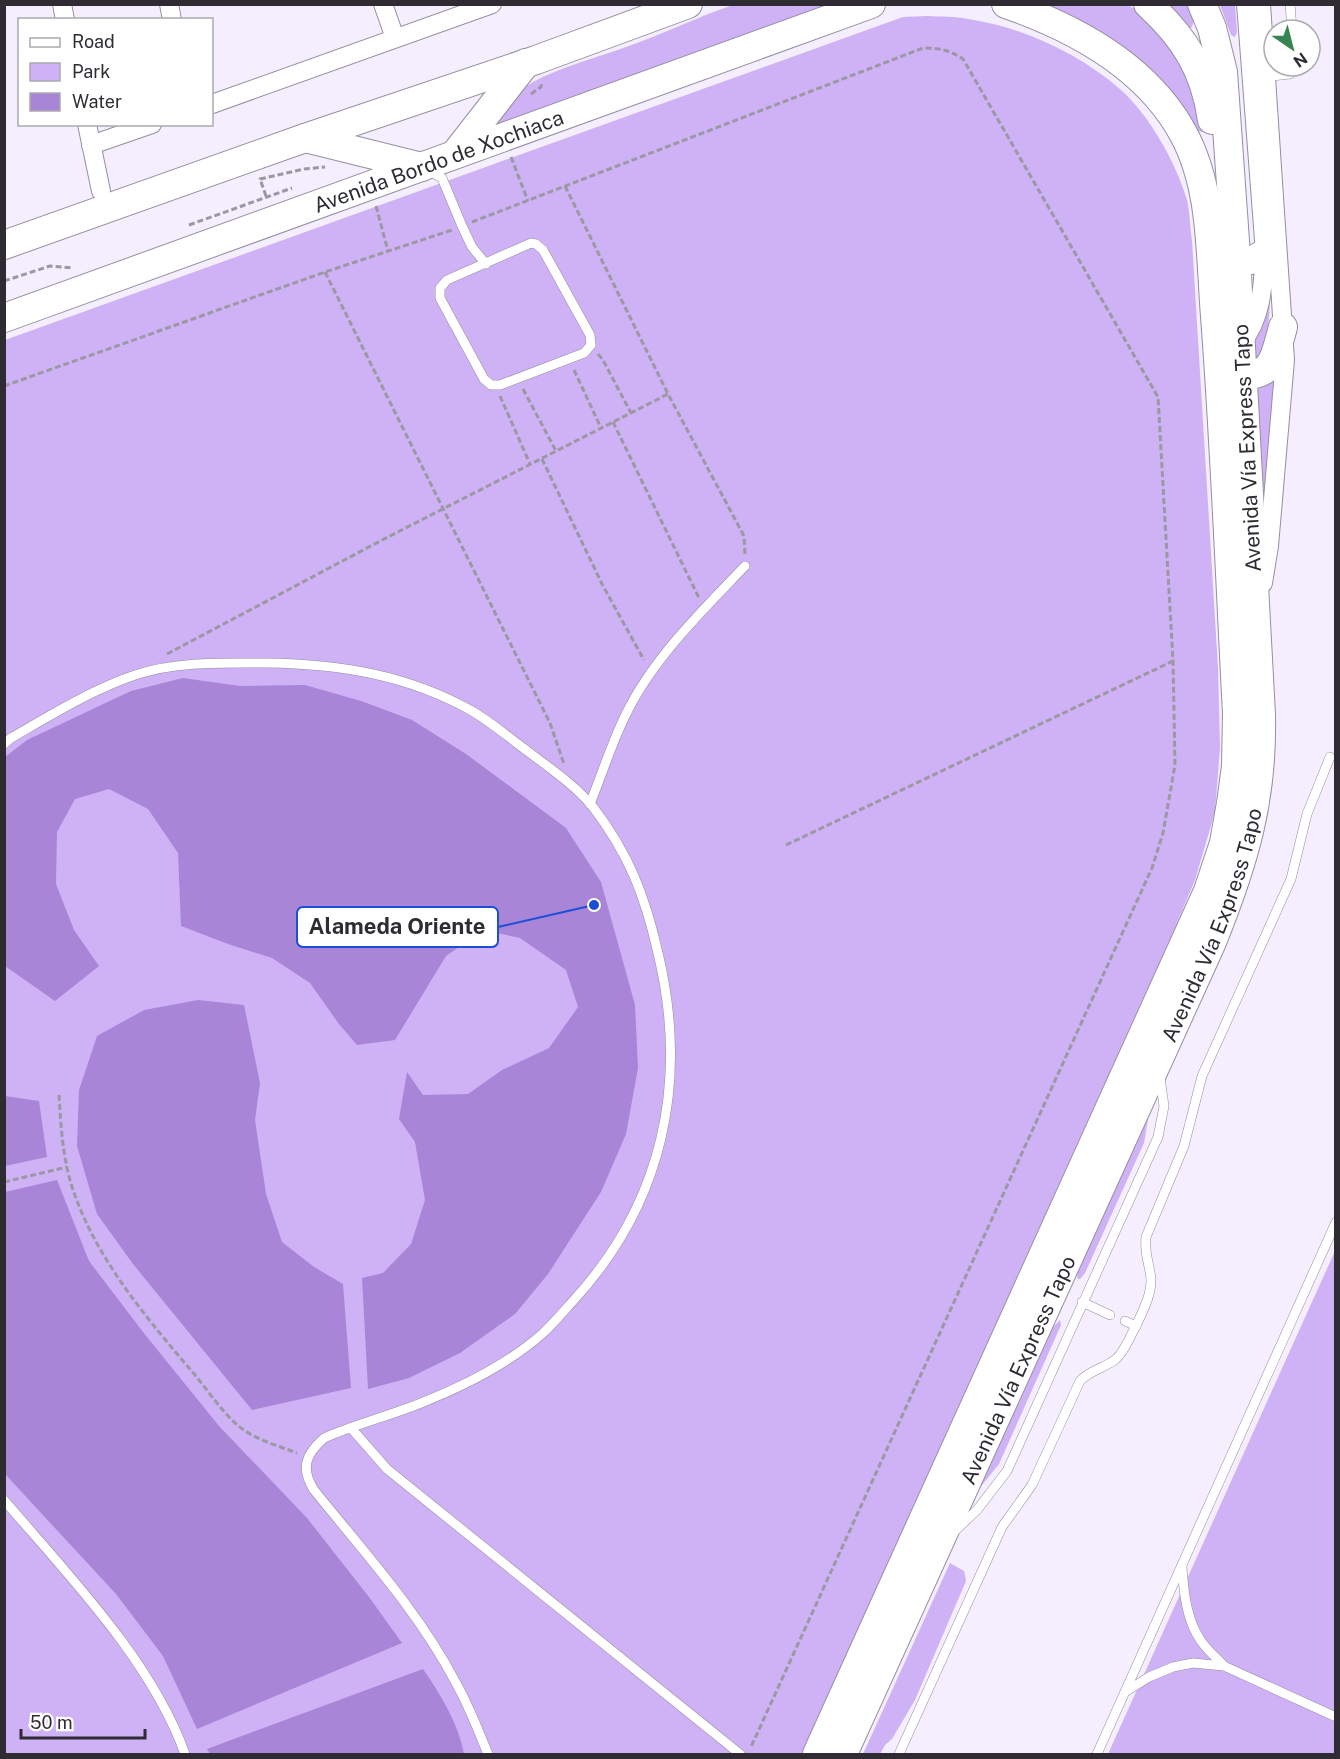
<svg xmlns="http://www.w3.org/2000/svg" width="1340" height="1759" viewBox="0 0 1340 1759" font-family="'Public Sans',sans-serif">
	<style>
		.green { fill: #ceb2f5 }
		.water { fill: #a885d6 }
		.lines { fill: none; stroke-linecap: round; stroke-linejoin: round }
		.service-casing { stroke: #958ea0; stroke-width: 10 }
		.minor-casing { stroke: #958ea0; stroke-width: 20 }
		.primary-casing { stroke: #958ea0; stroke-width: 30 }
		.path { stroke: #9b97a3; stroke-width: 3; stroke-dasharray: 6 3; stroke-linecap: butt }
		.service { stroke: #fff; stroke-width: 9 }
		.minor { stroke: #fff; stroke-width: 18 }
		.primary { stroke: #fff; stroke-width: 28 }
		.labels { text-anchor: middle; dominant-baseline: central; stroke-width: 4.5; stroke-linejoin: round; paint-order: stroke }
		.street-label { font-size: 21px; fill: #2e2b33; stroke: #fff }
		.leader { fill: none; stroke: #1d4ed8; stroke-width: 2 }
		.callout-dot { fill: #1d4ed8; stroke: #fff; stroke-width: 2 }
		.callout { fill: #fff; stroke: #1d4ed8; stroke-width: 2 }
		.callout-label { font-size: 22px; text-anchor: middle; font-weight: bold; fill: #2e2b33 }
	</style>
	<rect width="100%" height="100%" fill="#f4eefe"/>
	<g class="green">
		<path d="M733,5H841L493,127C499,113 512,98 524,88C546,71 599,57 626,47C663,34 697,17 733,5Z"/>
		<polygon points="1050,5 1128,5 1147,17 1187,62 1206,128 1203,132 1197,131 1131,53 1098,30"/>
		<path d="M1163,5H1187C1192,13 1197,19 1191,28L1186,29Z"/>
		<polygon points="1220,5 1235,5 1237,32 1235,37 1231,35"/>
		<path d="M927,16C941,17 955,16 968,19C1023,27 1080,54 1121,90C1150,116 1176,163 1187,200C1190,213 1190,228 1192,241L1218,668L1220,748L1215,811L1210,829L1195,880L1174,930L801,1754H5V340L903,17Z"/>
		<polygon points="1271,287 1267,345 1257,363 1249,353"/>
		<polygon points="1276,374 1267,484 1262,489 1253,386"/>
		<polygon points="1149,1113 1144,1143 1085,1273 1080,1279 1078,1279 1077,1276 1083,1244"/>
		<polygon points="1335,1251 1335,1754 1108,1754"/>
		<polygon points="1060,1320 1061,1325 999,1464 978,1490 1046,1334"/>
		<polygon points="950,1563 964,1571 966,1581 915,1700 892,1739 885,1745 880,1754 863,1754"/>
	</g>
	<g class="water">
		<polygon points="183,678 240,686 305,685 361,701 412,720 466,754 566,828 601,882 635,1005 638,1068 626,1134 601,1192 548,1274 515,1314 460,1353 409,1378 368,1389 362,1278 383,1273 411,1244 425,1200 415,1142 399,1119 407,1072 423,1095 468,1094 502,1070 549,1048 578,1007 566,970 520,938 483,930 446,956 395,1040 357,1045 339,1024 310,983 272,958 228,944 181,926 178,853 148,809 109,789 75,799 57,832 56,884 74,930 99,966 55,1001 5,966 5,757 27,740 131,691"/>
		<polygon points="198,1000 244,1005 260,1083 255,1120 266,1194 282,1242 314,1267 343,1284 351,1388 252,1410 133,1264 97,1214 77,1146 79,1090 97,1036 144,1010"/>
		<polygon points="5,1096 39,1101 47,1157 5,1166"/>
		<polygon points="57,1180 89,1261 143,1332 219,1426 307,1518 369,1597 402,1643 197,1729 163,1656 116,1594 5,1474 5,1192"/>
		<path d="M423,1669C441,1695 458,1723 464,1754H210L207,1749Z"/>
	</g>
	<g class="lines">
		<defs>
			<g id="service">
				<polyline points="1290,4 1292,30"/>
				<polyline points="1263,77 1290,74 1294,66"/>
				<polyline points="429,171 442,178 462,226 472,247 486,264"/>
				<polygon points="531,243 536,244 543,250 590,335 591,345 584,353 500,385 491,385 484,379 440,298 440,288 447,280"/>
				<path d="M4,744L11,738C51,715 91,690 135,675C177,661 224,663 267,663C340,664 408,675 472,711C491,722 508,737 526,750C548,767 575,785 593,807C629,854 645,896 658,953C689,1082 663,1204 572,1302C563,1312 553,1324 542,1334C508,1364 464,1386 421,1403C389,1416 356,1424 324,1438C306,1454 300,1468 314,1490C364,1552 419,1612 456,1683C469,1706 478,1730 488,1754"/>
				<path d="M590,804C602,774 612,742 626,714C653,658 703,610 745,566"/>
				<polyline points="1082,1302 1110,1315"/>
				<path d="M1136,1326C1142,1312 1151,1297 1151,1280C1150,1264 1144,1255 1146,1237L1184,1146L1202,1076L1291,879L1307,814L1330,757"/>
				<polyline points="351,1428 387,1469 740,1754"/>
				<path d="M4,1500C68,1575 152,1661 185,1754"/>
				<polyline points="956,1530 977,1510 1007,1471 1158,1137 1164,1106 1160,1078"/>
				<path d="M1182,1567C1184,1593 1186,1619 1201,1641C1207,1650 1217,1658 1224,1666"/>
				<polyline points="1125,1692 1149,1677 1173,1667 1193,1663 1224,1666 1336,1717"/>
				<path d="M899,1754L1002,1527L1032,1485L1080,1381C1090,1370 1105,1368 1116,1359C1125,1351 1130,1336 1136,1326L1125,1321"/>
				<polyline points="1097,1754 1336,1222"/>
			</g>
			<g id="minor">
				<polyline points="62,4 65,20"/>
				<polyline points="169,4 172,20"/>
				<polyline points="383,4 395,38"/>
				<polyline points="1261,4 1285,360 1269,546 1263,583"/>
				<polyline points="212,104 492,4"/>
				<polyline points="87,124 101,191"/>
				<polyline points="91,145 152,124"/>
				<path d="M1242,342C1262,318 1263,284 1265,253L1246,4"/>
			</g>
			<g id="primary">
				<path d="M1148,4C1185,38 1205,70 1212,120"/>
				<polyline points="305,138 422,167"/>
				<polyline points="455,154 526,63"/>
				<polyline points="4,245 305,138 536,60 688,4"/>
				<polyline points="1236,255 1247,261 1255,259 1265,253"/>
				<path id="s1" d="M4,318L871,4"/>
				<path d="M1224,376C1272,376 1271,371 1283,327"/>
				<path d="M817,1754L1208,891L1224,843L1231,803L1236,766L1237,714C1230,581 1225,448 1215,316C1210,256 1213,189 1184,135C1148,67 1075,28 1006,4"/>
				<path id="s2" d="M843,1754L1212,942C1244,862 1263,801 1261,714L1236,255L1223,72L1212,28L1202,4"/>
			</g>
		</defs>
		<use href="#service" class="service-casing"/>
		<use href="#minor" class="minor-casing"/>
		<use href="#primary" class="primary-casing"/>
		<g class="path">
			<polyline points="531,94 541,87 542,82"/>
			<polyline points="511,157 528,201"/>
			<polyline points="565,186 668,394 744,536 745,555"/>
			<polyline points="266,196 260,179 304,169 325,167"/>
			<polyline points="376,206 388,251"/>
			<path d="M472,222L923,48C939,48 950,50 963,59L1158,397L1173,661L1175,765L1163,833L1152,868L751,1747"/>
			<polyline points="189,225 292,188"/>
			<polyline points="325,272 550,723 564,764"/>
			<polyline points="4,281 50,266 73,268"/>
			<polyline points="598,354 603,360 631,413"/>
			<polyline points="574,370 601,428"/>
			<polyline points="4,386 325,272 452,230"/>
			<polyline points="523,389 556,451"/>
			<polyline points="500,396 530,464"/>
			<polyline points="613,422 699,598"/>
			<polyline points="542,459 603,586 644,660"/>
			<polyline points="167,654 384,539 668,394"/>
			<polyline points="786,845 1173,661"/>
			<path d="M59,1095C61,1129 63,1165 76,1198C100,1264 150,1322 195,1375C208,1391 221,1410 236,1424C253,1439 276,1445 297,1453"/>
			<polyline points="4,1182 67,1167"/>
		</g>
		<use href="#service" class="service"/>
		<use href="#minor" class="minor"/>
		<use href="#primary" class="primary"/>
	</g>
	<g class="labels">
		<g class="street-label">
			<text stroke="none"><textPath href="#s1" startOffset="462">Avenida Bordo de Xochiaca</textPath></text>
			<text transform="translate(1247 448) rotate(-93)">Avenida Vía Express Tapo</text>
			<text stroke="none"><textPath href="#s2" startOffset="908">Avenida Vía Express Tapo</textPath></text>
			<text stroke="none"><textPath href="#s2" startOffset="422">Avenida Vía Express Tapo</textPath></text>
		</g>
	</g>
	<path class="leader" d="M594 905L498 927"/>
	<circle class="callout-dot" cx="594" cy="905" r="6"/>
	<rect class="callout" x="297" y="907" width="201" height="40" rx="6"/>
	<g class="callout-label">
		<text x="397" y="934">Alameda Oriente</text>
	</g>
	<rect width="1340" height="1759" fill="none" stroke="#2e2b33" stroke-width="12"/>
	<rect x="18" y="18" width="195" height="108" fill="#ffffff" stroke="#abaaad" stroke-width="1.5"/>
	<rect x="30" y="38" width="30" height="9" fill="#ffffff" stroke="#abaaad" stroke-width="1.5"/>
	<text x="72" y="48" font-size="18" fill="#2e2b33">Road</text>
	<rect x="30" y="63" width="30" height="18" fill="#ceb2f5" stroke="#abaaad" stroke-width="1.5"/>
	<text x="72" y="78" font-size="18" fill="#2e2b33">Park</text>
	<rect x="30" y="93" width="30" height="18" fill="#a885d6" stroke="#abaaad" stroke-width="1.5"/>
	<text x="72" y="108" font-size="18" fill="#2e2b33">Water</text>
	<g transform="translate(1292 48) rotate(145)"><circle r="28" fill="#ffffff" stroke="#abaaad" stroke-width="1.5"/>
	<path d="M0-4.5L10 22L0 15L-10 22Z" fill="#388554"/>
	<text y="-9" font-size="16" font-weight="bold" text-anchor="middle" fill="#2e2b33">N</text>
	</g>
	<path d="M21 1729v9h124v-9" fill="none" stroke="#2e2b33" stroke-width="3"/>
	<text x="30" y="1729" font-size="18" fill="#2e2b33" stroke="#ffffff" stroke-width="4.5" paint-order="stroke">50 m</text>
</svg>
